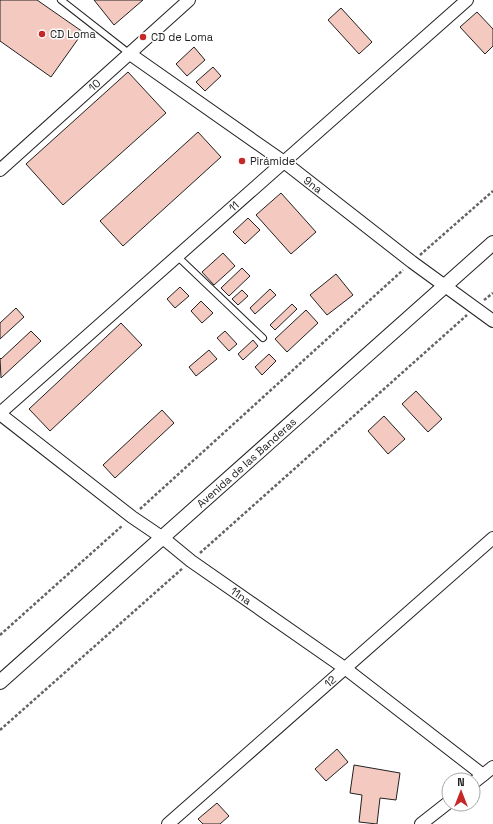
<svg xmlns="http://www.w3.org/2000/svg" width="493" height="824" viewBox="0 0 493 824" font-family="'Space Grotesk',sans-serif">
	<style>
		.building { fill: #f3c9c0; stroke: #222 }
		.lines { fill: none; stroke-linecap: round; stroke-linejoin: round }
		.service-casing { stroke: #222; stroke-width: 8 }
		.minor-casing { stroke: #222; stroke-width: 14 }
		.tertiary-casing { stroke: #222; stroke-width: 16 }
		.path { stroke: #646464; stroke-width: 2.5; stroke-dasharray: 3 2; stroke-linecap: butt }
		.service { stroke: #fff; stroke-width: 6 }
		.minor { stroke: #fff; stroke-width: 12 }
		.tertiary { stroke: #fff; stroke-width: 14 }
		.poi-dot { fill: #c62828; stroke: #fff; stroke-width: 1.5 }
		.labels { text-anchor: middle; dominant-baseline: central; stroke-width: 3; stroke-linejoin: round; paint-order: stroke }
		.poi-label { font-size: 11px; fill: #222; stroke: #fff; text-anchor: start }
		.street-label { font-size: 11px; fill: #222; stroke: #fff }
	</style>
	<rect width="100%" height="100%" fill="#fff"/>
	<g class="building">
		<polygon points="0,0 37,0 83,32 51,77 0,41"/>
		<polygon points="94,0 143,0 114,25"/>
		<polygon points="341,8 372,42 359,54 328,20"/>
		<polygon points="477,12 493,29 493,46 485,54 460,27"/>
		<polygon points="194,47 205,60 187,76 176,64"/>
		<polygon points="213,67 221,76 205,91 196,82"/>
		<polygon points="128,72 166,113 63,205 26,164"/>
		<polygon points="198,132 221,157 123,246 100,221"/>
		<polygon points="281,193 316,232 291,254 256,215"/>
		<polygon points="248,218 260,230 245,244 233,232"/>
		<polygon points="223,253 235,266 214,285 202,272"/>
		<polygon points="242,268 250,276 229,296 221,288"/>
		<polygon points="336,274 353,295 327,315 310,295"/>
		<polygon points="180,287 189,296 175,308 167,299"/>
		<polygon points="270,289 276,295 255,314 250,308"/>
		<polygon points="242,290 248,296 238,305 232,299"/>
		<polygon points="201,301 213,313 202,323 191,311"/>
		<polygon points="292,304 297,309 275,330 270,325"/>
		<polygon points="16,308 24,317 0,339 0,323"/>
		<polygon points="306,310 318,323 287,352 275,339"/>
		<polygon points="121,323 142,345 50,431 29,409"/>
		<polygon points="31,331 41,341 1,378 0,358 1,359"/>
		<polygon points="225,331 237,344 229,351 217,338"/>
		<polygon points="253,340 258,346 243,360 238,354"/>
		<polygon points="209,350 217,359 196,376 189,367"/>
		<polygon points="269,354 276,361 262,375 255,367"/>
		<polygon points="416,391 442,419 428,432 402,404"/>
		<polygon points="162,410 174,423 115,478 103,465"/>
		<polygon points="384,416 405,439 388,454 368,431"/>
		<polygon points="337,749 348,762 326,781 315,769"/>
		<polygon points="354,765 400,773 396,800 380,798 377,824 359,822 362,795 350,793"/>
		<polygon points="217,803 229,816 220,824 203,824 198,819"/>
	</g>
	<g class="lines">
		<defs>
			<g id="service">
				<polyline points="61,0 130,54"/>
				<polyline points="177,256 263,338"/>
			</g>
			<g id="minor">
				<path id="s1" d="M130,54L284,162L412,262L493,321"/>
				<path id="s2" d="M0,170L189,0"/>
				<path id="s3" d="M0,413L467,0"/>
				<path id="s4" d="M0,414L132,517L163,538L191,561L346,669L483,775"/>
				<polyline points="473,783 493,767"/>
				<path id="s5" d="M168,824L493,538"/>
				<polyline points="421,824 449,802"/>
			</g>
			<g id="tertiary">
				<path id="s6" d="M0,682L493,243"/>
			</g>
		</defs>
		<use href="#service" class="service-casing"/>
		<use href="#minor" class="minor-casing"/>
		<use href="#tertiary" class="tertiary-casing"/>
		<g class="path">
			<polyline points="420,255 493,191"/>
			<polyline points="484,300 493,293"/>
			<polyline points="140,509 403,270"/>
			<polyline points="200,553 467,315"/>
			<polyline points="0,635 123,525"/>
			<polyline points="0,730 183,568"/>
		</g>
		<use href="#service" class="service"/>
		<use href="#minor" class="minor"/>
		<use href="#tertiary" class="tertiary"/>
	</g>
	<g class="poi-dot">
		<circle cx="42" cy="34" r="4"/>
		<circle cx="143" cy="37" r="4"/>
		<circle cx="242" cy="161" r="4"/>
	</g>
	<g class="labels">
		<g class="poi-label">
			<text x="50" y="34">CD Loma</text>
			<text x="151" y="37">CD de Loma</text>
			<text x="250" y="161">Pirámide</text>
		</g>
		<g class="street-label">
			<text stroke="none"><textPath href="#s2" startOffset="127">10</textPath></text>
			<text stroke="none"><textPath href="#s1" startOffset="225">9na</textPath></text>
			<text stroke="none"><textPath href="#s3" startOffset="312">11</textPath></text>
			<text stroke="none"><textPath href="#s6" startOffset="330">Avenida de las Banderas</textPath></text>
			<text stroke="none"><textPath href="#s4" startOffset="302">11na</textPath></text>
			<text stroke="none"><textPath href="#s5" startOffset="216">12</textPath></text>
		</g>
	</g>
	<g transform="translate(461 792)"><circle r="19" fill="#ffffff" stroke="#a7a7a7"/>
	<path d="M0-3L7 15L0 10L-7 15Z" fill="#c62828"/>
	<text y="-6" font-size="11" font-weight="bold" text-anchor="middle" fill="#222222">N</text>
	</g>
</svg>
